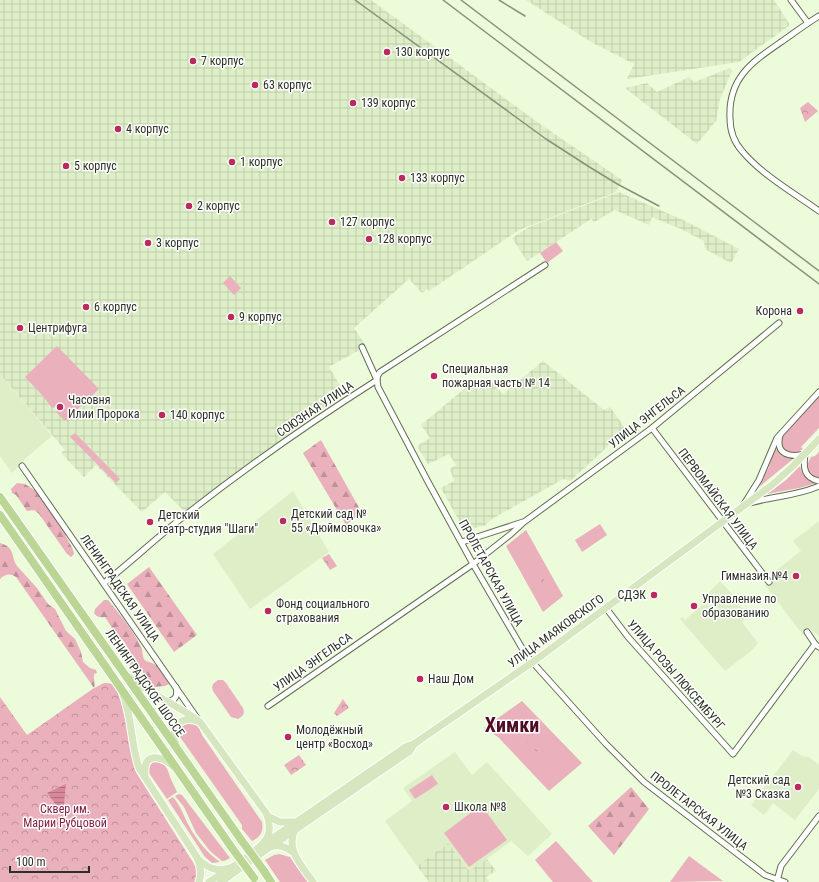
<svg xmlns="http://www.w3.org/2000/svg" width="819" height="882" viewBox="0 0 819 882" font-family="'Roboto Condensed',sans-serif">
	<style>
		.built { fill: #deefc8 }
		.industrial { fill: url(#industrial-grid) }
		.green { fill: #eab1bd }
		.forest { fill: url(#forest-firs) }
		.park { fill: url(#park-crowns) }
		.water { fill: url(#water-rules) }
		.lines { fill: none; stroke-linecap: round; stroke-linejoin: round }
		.minor-casing { stroke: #626f52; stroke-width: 7 }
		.major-casing { stroke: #fff; stroke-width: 9 }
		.highway-casing { stroke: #fff; stroke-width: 10 }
		.minor { stroke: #fff; stroke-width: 5 }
		.major { stroke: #d6e6bf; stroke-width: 7 }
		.highway { stroke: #bbd694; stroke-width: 8 }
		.rail { stroke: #88937c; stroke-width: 1.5 }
		.highway-bridge-casing { stroke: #fff; stroke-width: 10; stroke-linecap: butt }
		.highway-bridge { stroke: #bbd694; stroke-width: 8 }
		.poi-dot { fill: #b92b5d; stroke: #fff; stroke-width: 1.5 }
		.labels { text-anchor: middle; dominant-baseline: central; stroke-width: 3; stroke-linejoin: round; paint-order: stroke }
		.poi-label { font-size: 12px; fill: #2b3124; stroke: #fff; text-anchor: start }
		.street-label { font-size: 12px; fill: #2b3124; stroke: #fff }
		.park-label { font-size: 12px; fill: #822342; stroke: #fff }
		.town-label { font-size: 20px; font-weight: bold; fill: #500c24; stroke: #fff }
	</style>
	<defs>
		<pattern id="industrial-grid" width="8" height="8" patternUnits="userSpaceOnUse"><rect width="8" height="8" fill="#deefc8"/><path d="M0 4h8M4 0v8" fill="none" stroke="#bfcdac"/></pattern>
		<pattern id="forest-firs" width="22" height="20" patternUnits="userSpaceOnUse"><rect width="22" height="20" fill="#eab1bd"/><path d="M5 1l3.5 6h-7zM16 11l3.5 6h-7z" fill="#be9199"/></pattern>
		<pattern id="park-crowns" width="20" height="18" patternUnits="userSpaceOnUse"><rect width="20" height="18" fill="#eab1bd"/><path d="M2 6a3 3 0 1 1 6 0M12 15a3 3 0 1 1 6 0" fill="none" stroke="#be9199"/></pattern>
		<pattern id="water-rules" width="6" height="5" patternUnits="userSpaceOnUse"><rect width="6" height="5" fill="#d8879a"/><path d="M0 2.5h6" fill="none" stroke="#af6f7d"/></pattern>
	</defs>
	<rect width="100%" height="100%" fill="#ecfbda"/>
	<g class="built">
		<polygon points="0,374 52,436 27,457 12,473 0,456"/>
		<polygon points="293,491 329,552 250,609 213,554"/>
		<polygon points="819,521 819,636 810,629 803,635 765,585 773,579 774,572 801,551 793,541"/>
		<polygon points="720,581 731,593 748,617 742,622 758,643 751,651 725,671 680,619 682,617 685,620 709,599 706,595"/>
		<polygon points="793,750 802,756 809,757 819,765 819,789 795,820 773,803 764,815 751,805"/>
		<polygon points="455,752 472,775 487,762 552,834 528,856 511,841 469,872 448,843 417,866 385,821 412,801 403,788"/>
	</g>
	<g class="industrial">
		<polygon points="0,0 371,0 540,124 622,180 616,192 519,230 429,291 427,289 422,293 409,279 354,328 366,346 329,367 344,392 185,512 165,492 142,512 96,465 84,477 61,453 65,450 0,374"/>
		<polygon points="526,0 774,0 790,25 739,62 627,79 634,64 591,42"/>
		<polygon points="730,68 732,71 720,99 716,121 697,144 625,88 647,83 657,92 689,77 694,82"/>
		<polygon points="619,192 683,220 739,249 731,263 705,249 704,241 681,229 652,217 649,225 615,210 594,222 591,219 527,261 512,238 529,227"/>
		<polygon points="543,361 604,410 610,407 625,428 602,452 570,481 563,479 492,519 484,526 464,530 441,488 454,481 450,469 456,465 449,454 428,464 417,446 430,438 421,425 470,384 473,385 488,378 503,394"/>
		<polygon points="448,843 469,871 487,859 496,871 486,877 489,882 429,882 417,866"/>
	</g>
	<g class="green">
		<polygon points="556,242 563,251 547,263 540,253"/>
		<polygon points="230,276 241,288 234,295 223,283"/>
		<polygon points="57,346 99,389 65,421 56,412 64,408 62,404 52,408 42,395 25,377"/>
		<path d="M819,397V428L801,447L803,449C790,459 776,449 784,434Z"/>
		<polygon points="75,433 120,479 116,483 70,437"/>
		<path d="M775,446C778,455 785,459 793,459L759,487L769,467Z"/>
		<polygon points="819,452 819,478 815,477 809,472 807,465 811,457 815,456"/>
		<path d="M800,466C802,476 807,481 817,483L799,488L767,494L786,480Z"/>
		<polygon points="600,524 607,535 582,552 575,540"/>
		<polygon points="526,530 563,596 543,612 506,546"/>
		<path d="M218,680H223L226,683L243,708C245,714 243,716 238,719L231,717L213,691L212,687L213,684Z"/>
		<polygon points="522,701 582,763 549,791 498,737 484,728"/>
		<path d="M187,723L198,725L202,735L262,822C264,832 260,837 252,841L242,829V825L178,734L180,727Z"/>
		<path d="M154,762C164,760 168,769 170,777C172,782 175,787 177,792L167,799L149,773V765Z"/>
		<polygon points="432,775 438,784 415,799 409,790"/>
		<polygon points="179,794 182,795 230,858 224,861 222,861 210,851 196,833 184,807 175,796"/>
		<path d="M173,797C181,807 183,814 188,824C195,838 207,853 220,862L212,863L205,857L168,800Z"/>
		<polygon points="481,805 507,840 469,867 444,833"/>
		<polygon points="556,841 593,882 553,882 535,860"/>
		<polygon points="279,854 290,857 308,882 280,882 265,860 274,855"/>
		<polygon points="689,856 723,881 670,882"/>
	</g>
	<g class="forest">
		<polygon points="321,440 362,513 346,525 303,453"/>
		<path d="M17,483L25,484L36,491L65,532C66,540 73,546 74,554L71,557L67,554L39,514L34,510L27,511L16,495L12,493L11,489Z"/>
		<path d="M0,543C16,548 10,555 17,566L37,588L48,604L55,609L66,631L75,639L81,652L83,662L90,668L96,670L97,673L94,674C93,679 96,683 94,688L16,577C10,573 5,574 0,579Z"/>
		<polygon points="149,567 197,635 174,652 127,584"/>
		<path d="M104,600H108C120,615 133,630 141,647C143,650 142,655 144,659C146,662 148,661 152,663C159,665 167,677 169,684L165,686L153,687L142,671L136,673L131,667L129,658L131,655L130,651L122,639L114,640L112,636L115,633L105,617C99,618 97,617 94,613L95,609Z"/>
		<polygon points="631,787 649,809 614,855 588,826"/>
	</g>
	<g class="park">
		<polygon points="808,102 818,111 805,122 800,108"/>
		<polygon points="329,554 337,566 330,570 322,558"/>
		<polygon points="541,574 548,586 541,590 534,578"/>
		<path d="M104,683C107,683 111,683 113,685C125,698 130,754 137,774L196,867L198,871L197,880L195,882H0V697L27,735L94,688Z"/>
		<polygon points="343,699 349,708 337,716 334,713"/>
		<polygon points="531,733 543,746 536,752 525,739"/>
		<polygon points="299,755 306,765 291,775 284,765"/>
	</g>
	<polygon class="water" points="66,784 63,814 47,793"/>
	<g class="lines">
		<defs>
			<g id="minor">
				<polyline points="791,0 808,23"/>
				<path d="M819,16C806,24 794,33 781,42C752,62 728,78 730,118C730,130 734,142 742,151C762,175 794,193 819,211"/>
				<polyline points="362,347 377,380 378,387 427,480 473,564 526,655 606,744 644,782 765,875 785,882"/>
				<polyline points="377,379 378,375 380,372 545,265"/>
				<polyline points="652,428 769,582"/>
				<path d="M780,435C775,454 789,458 805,454C803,468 804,478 819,481"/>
				<polyline points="22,466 197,718"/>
				<path d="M750,503C773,496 798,496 819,486"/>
				<polyline points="744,504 759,480 777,438 819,392"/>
				<polyline points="462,542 523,522"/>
				<path d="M104,583C131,562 156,538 183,517C245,468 311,422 377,380"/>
				<polyline points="606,608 628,637 733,754 815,644"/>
				<polyline points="807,632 815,644 819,647"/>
				<path d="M167,701C176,701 178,695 176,687"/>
				<polyline points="268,706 473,564 511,534 524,522 652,428 779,323"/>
				<polyline points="777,881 781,866 819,816"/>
			</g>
			<g id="major">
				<path d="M129,677C150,695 177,704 200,722L269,817L280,822H295"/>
				<path d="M123,694C132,718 131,744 139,768L198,859C208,868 216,872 229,868"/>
				<path d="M176,745C170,729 179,715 197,721"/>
				<path d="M145,775C143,752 160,755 173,766"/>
				<path d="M295,829C285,850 302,866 313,882"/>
				<polyline points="260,847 407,746 414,744 537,659 772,485 793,466 819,439"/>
				<polyline points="270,847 410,751 414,744"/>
				<path d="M198,860C200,867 202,874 199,882"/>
				<path d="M209,882C224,872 261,851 268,836C270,830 269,821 267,815"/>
				<path d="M221,882L270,847C279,844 286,847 294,853"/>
			</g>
			<g id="highway">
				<polyline points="0,497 242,841"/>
				<polyline points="0,515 232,848"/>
				<polyline points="264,871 271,882"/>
			</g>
		</defs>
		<use href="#minor" class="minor-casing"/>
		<use href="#major" class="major-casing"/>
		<use href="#highway" class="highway-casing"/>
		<use href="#minor" class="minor"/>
		<use href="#major" class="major"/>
		<use href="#highway" class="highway"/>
		<g class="rail">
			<polyline points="355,0 546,139 591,168 619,185 659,206"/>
			<polyline points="443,0 819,284"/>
			<polyline points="461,0 819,271"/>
			<polyline points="499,0 525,16"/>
		</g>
		<defs>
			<g id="highway-bridge">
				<polyline points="242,841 264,871"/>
				<polyline points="232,848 254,878"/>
			</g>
		</defs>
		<use href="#highway-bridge" class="highway-bridge-casing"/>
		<use href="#highway-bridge" class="highway-bridge"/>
	</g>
	<g class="poi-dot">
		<circle cx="387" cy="52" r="4"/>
		<circle cx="193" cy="61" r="4"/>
		<circle cx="255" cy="85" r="4"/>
		<circle cx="353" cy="103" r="4"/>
		<circle cx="118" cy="129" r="4"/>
		<circle cx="232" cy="162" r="4"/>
		<circle cx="66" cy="166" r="4"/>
		<circle cx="402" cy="178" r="4"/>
		<circle cx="189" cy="206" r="4"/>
		<circle cx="332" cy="222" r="4"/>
		<circle cx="369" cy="239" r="4"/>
		<circle cx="148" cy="243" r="4"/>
		<circle cx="86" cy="307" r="4"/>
		<circle cx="800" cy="311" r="4"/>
		<circle cx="231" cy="317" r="4"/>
		<circle cx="20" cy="328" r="4"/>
		<circle cx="434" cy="376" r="4"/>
		<circle cx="60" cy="407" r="4"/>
		<circle cx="162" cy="415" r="4"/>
		<circle cx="283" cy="521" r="4"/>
		<circle cx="150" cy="522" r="4"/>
		<circle cx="796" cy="576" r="4"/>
		<circle cx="654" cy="595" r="4"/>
		<circle cx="694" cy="606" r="4"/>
		<circle cx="268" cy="611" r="4"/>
		<circle cx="420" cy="679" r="4"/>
		<circle cx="288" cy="737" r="4"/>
		<circle cx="798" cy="787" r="4"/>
		<circle cx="446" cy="807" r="4"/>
	</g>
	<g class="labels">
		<g class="poi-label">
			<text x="395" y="52">130 корпус</text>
			<text x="201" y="61">7 корпус</text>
			<text x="263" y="85">63 корпус</text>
			<text x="361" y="103">139 корпус</text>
			<text x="126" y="129">4 корпус</text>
			<text x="240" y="162">1 корпус</text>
			<text x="74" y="166">5 корпус</text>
			<text x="410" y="178">133 корпус</text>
			<text x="197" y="206">2 корпус</text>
			<text x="340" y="222">127 корпус</text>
			<text x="377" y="239">128 корпус</text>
			<text x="156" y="243">3 корпус</text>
			<text x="94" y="307">6 корпус</text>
			<text x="792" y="311" text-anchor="end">Корона</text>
			<text x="239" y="317">9 корпус</text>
			<text x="28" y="328">Центрифуга</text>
			<text x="442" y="369">Специальная<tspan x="442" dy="14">пожарная часть № 14</tspan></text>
			<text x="68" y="400">Часовня<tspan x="68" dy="14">Илии Пророка</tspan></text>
			<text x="170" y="415">140 корпус</text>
			<text x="291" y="514">Детский сад №<tspan x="291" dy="14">55 «Дюймовочка»</tspan></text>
			<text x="158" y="515">Детский<tspan x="158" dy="14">театр-студия "Шаги"</tspan></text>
			<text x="788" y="576" text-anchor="end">Гимназия №4</text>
			<text x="646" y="595" text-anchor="end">СДЭК</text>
			<text x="702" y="599">Управление по<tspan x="702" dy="14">образованию</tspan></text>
			<text x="276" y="604">Фонд социального<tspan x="276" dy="14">страхования</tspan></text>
			<text x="428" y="679">Наш Дом</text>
			<text x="296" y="730">Молодёжный<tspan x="296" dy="14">центр «Восход»</tspan></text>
			<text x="790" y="780" text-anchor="end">Детский сад<tspan x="790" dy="14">№3 Сказка</tspan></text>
			<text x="454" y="807">Школа №8</text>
		</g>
		<g class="street-label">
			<text transform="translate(315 409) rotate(-34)">СОЮЗНАЯ УЛИЦА</text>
			<text transform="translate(647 417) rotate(-38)">УЛИЦА ЭНГЕЛЬСА</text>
			<text transform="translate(718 499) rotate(53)">ПЕРВОМАЙСКАЯ УЛИЦА</text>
			<text transform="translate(491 573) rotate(61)">ПРОЛЕТАРСКАЯ УЛИЦА</text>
			<text transform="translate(120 588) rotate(55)">ЛЕНИНГРАДСКАЯ УЛИЦА</text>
			<text transform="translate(556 631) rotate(-36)">УЛИЦА МАЯКОВСКОГО</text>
			<text transform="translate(313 662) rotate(-35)">УЛИЦА ЭНГЕЛЬСА</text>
			<text transform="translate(676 675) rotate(49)">УЛИЦА РОЗЫ ЛЮКСЕМБУРГ</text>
			<text transform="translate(145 683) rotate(55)">ЛЕНИНГРАДСКОЕ ШОССЕ</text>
			<text transform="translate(699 811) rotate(38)">ПРОЛЕТАРСКАЯ УЛИЦА</text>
		</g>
		<g class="park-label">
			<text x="65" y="809">Сквер им.<tspan x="65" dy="14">Марии Рубцовой</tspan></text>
		</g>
		<g class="town-label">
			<text x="512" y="725">Химки</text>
		</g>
	</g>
	<path d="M10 866v6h79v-6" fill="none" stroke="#2b3124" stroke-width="2"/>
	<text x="16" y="866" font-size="12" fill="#2b3124" stroke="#ffffff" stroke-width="3" paint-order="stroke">100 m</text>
</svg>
